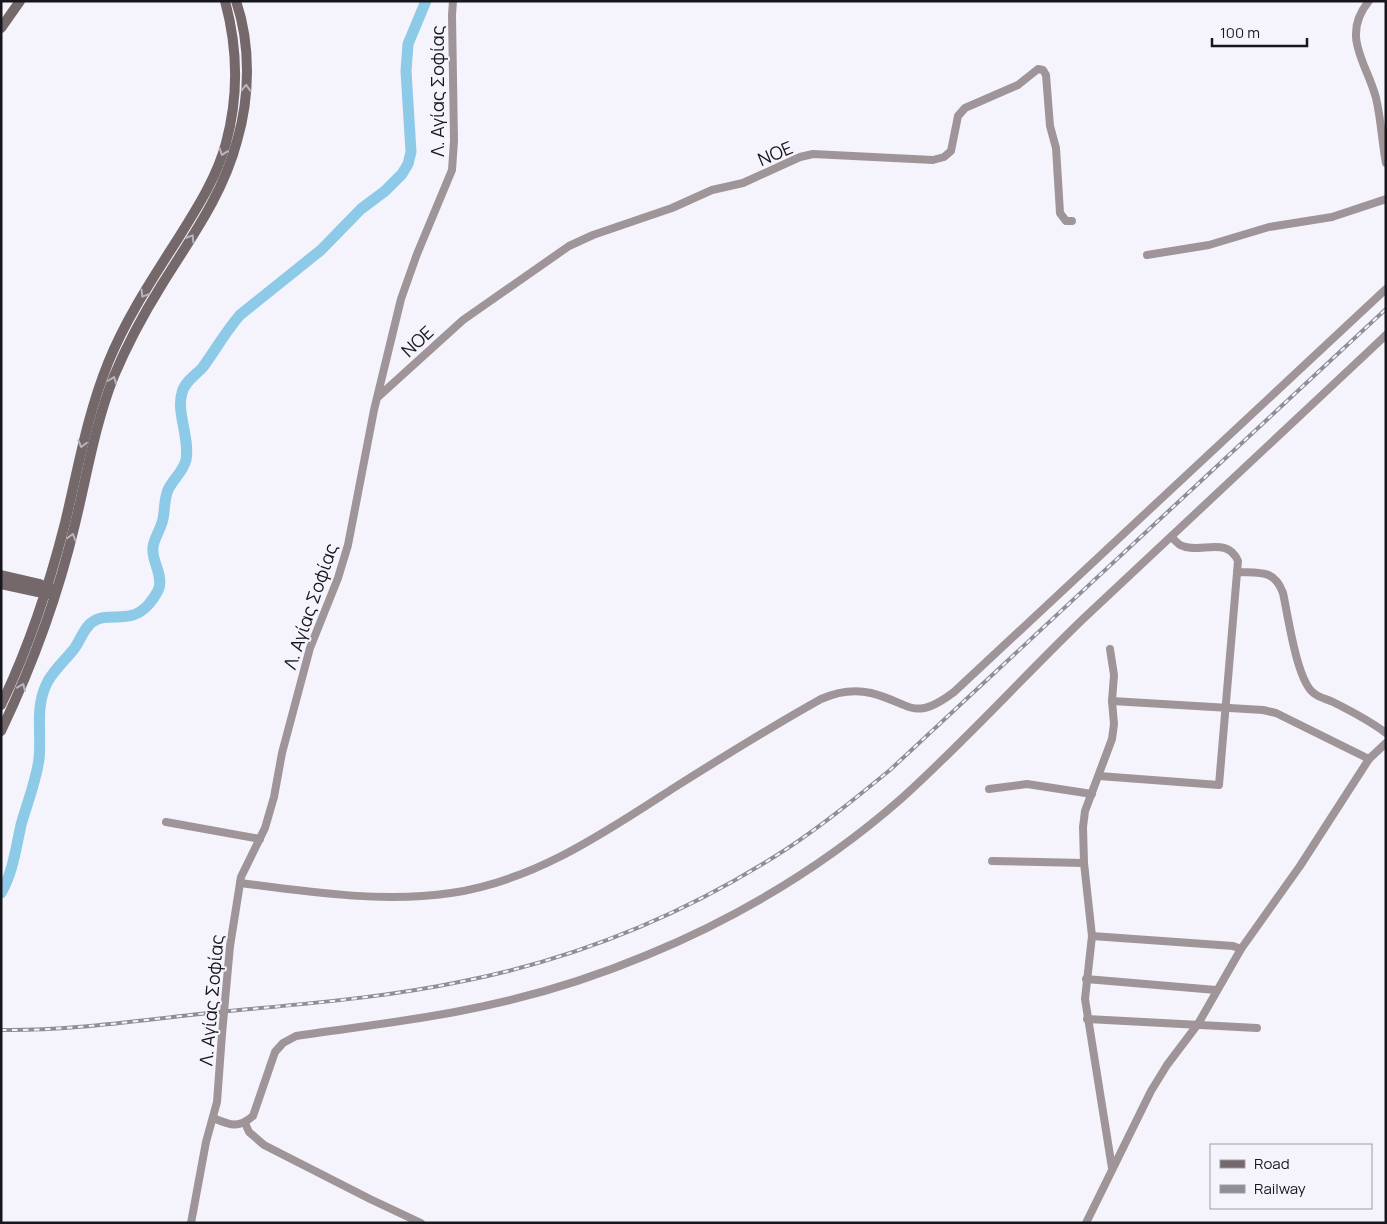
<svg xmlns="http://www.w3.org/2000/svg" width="1387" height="1224" viewBox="0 0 1387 1224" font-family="Manrope,sans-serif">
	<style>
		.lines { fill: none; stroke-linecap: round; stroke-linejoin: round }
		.river { stroke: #8ccae7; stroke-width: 11 }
		.street { stroke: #9f9598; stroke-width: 8 }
		.secondary { stroke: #75686b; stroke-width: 10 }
		.rail-casing { stroke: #8f8e96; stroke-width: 4 }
		.rail { stroke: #f5f4fc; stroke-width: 2; stroke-dasharray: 5.5; stroke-linecap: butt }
		.street-bridge { stroke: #9f9598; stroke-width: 8 }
		.oneway { stroke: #bbb5bb }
		.labels { text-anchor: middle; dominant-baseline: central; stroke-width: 4; stroke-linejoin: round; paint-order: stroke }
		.street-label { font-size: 18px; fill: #17161d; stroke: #f5f4fc }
	</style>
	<rect width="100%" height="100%" fill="#f5f4fc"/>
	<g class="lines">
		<path class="river" d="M1,893C13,872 16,848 21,825C27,803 36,782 39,759C42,732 34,707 48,681C55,669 66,659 74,649C80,641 83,630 91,623C109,609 129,627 149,604C153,599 157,594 159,588C163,573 151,561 153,547C154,538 161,529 163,519C165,509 164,499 168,490C173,479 183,472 186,460C190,438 176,412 182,393C184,382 196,375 203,367C216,349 226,331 240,315L321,250L361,209L385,191L402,174L408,164L411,152L406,71L408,44L426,1"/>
		<g class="street">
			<path d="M1369,1C1340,36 1367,63 1376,98C1381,119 1382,142 1386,163"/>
			<polyline points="1147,255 1209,245 1269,227 1332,217 1386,199"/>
			<polyline points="378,397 463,320 569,246 593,235 672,208 712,190 743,183 800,157 813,154 933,160 944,157 951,151 958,116 965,108 1018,85 1038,69 1043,70 1046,75 1050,126 1056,148 1060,213 1066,221 1072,221"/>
			<path d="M1237,572C1260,573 1274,569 1283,593C1288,615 1297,684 1315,694C1320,698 1327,699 1333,702C1351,711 1370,721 1386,733"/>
			<polyline points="1110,649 1114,675 1112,701 1114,724 1112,739 1085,811 1083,827 1084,863 1092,936 1085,999 1112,1168"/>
			<polyline points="1112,701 1263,710 1276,713 1369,759"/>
			<path d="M1099,776L1219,785L1238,561C1227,535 1199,555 1180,545C1177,543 1174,539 1171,537"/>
			<polyline points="989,789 1027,784 1092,794"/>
			<polyline points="166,822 260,839"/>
			<polyline points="992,861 1084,863"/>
			<path d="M240,883C309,892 382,903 451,893C534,881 604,833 672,789C721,758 771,727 821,699C837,692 854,689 871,693C911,703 913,723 954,692L1386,289"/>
			<polyline points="1092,936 1233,946 1241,949"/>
			<polyline points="230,946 241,877 265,828 274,797 282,753 310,648 338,578 348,545 374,410 401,299 417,254 452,170 454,141 452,15 453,1"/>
			<polyline points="1086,979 1216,990"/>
			<polyline points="1087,1019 1257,1028"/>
			<path d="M213,1118C230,1125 238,1129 253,1116L275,1052L283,1043L296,1036C349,1028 402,1022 455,1012C520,1000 585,981 647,955C739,917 827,864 902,798C965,741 1022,678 1083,619C1183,524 1285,430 1386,335"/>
			<polyline points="245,1123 249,1132 264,1145 370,1199 421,1223"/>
			<polyline points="191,1223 206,1142 217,1102 222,1034"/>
			<polyline points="1086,1223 1151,1091 1167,1065 1198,1024 1241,949 1300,866 1369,759 1386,743"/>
		</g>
		<g class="secondary">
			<polyline points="1,28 20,1"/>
			<polyline points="1,575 40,584 49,594"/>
			<polyline points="1,584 38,592 51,588"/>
			<path d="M1,705C29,647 49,586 65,523C78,469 87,415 108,363C126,318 153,278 179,237C197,208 217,177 226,143C239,95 238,49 225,1"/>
			<path d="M1,731C33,664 58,596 75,524C87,475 95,424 114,376C127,345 143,315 161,286C190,239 223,195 237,141C250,97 251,45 236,1"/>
		</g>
		<defs>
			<path id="rail" d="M1,1030C74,1031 147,1019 219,1012C301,1004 384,998 464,981C579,958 690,912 788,848C824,824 857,797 890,770L1386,309"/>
		</defs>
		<use href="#rail" class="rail-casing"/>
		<use href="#rail" class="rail"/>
		<polyline class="street-bridge" points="222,1034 230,946"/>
	</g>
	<defs><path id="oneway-chevron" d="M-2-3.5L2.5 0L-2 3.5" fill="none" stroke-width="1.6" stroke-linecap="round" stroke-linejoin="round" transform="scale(1.25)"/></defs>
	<g class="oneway">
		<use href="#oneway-chevron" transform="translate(246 88) rotate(-88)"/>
		<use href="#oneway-chevron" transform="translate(223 152) rotate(109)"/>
		<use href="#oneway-chevron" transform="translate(191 238) rotate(-58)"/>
		<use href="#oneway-chevron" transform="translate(144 294) rotate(121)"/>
		<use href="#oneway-chevron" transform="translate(113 380) rotate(-69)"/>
		<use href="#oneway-chevron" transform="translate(82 444) rotate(105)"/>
		<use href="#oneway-chevron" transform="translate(72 537) rotate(-75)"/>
		<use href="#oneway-chevron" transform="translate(22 687) rotate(-67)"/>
	</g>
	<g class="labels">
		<g class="street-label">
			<text transform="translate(437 91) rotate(-90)">Λ. Αγίας Σοφίας</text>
			<text transform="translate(775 153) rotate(-23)">NOE</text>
			<text transform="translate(417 341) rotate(-43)">NOE</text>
			<text transform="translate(310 606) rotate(-71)">Λ. Αγίας Σοφίας</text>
			<text transform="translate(211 1000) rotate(-85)">Λ. Αγίας Σοφίας</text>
		</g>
	</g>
	<rect width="1387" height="1224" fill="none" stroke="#17161d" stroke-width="5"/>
	<rect x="1210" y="1144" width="162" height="65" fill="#f5f4fc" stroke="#9c9ba3"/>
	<rect x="1220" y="1160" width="25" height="8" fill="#75686b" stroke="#9c9ba3"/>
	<text x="1254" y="1169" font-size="15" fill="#17161d">Road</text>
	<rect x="1220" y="1185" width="25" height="8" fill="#8f8e96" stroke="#9c9ba3"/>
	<text x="1254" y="1194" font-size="15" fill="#17161d">Railway</text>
	<path d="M1212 38v8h95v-8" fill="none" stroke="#17161d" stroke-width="2.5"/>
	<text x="1220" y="38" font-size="15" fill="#17161d" stroke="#f5f4fc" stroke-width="4" paint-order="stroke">100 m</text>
</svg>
